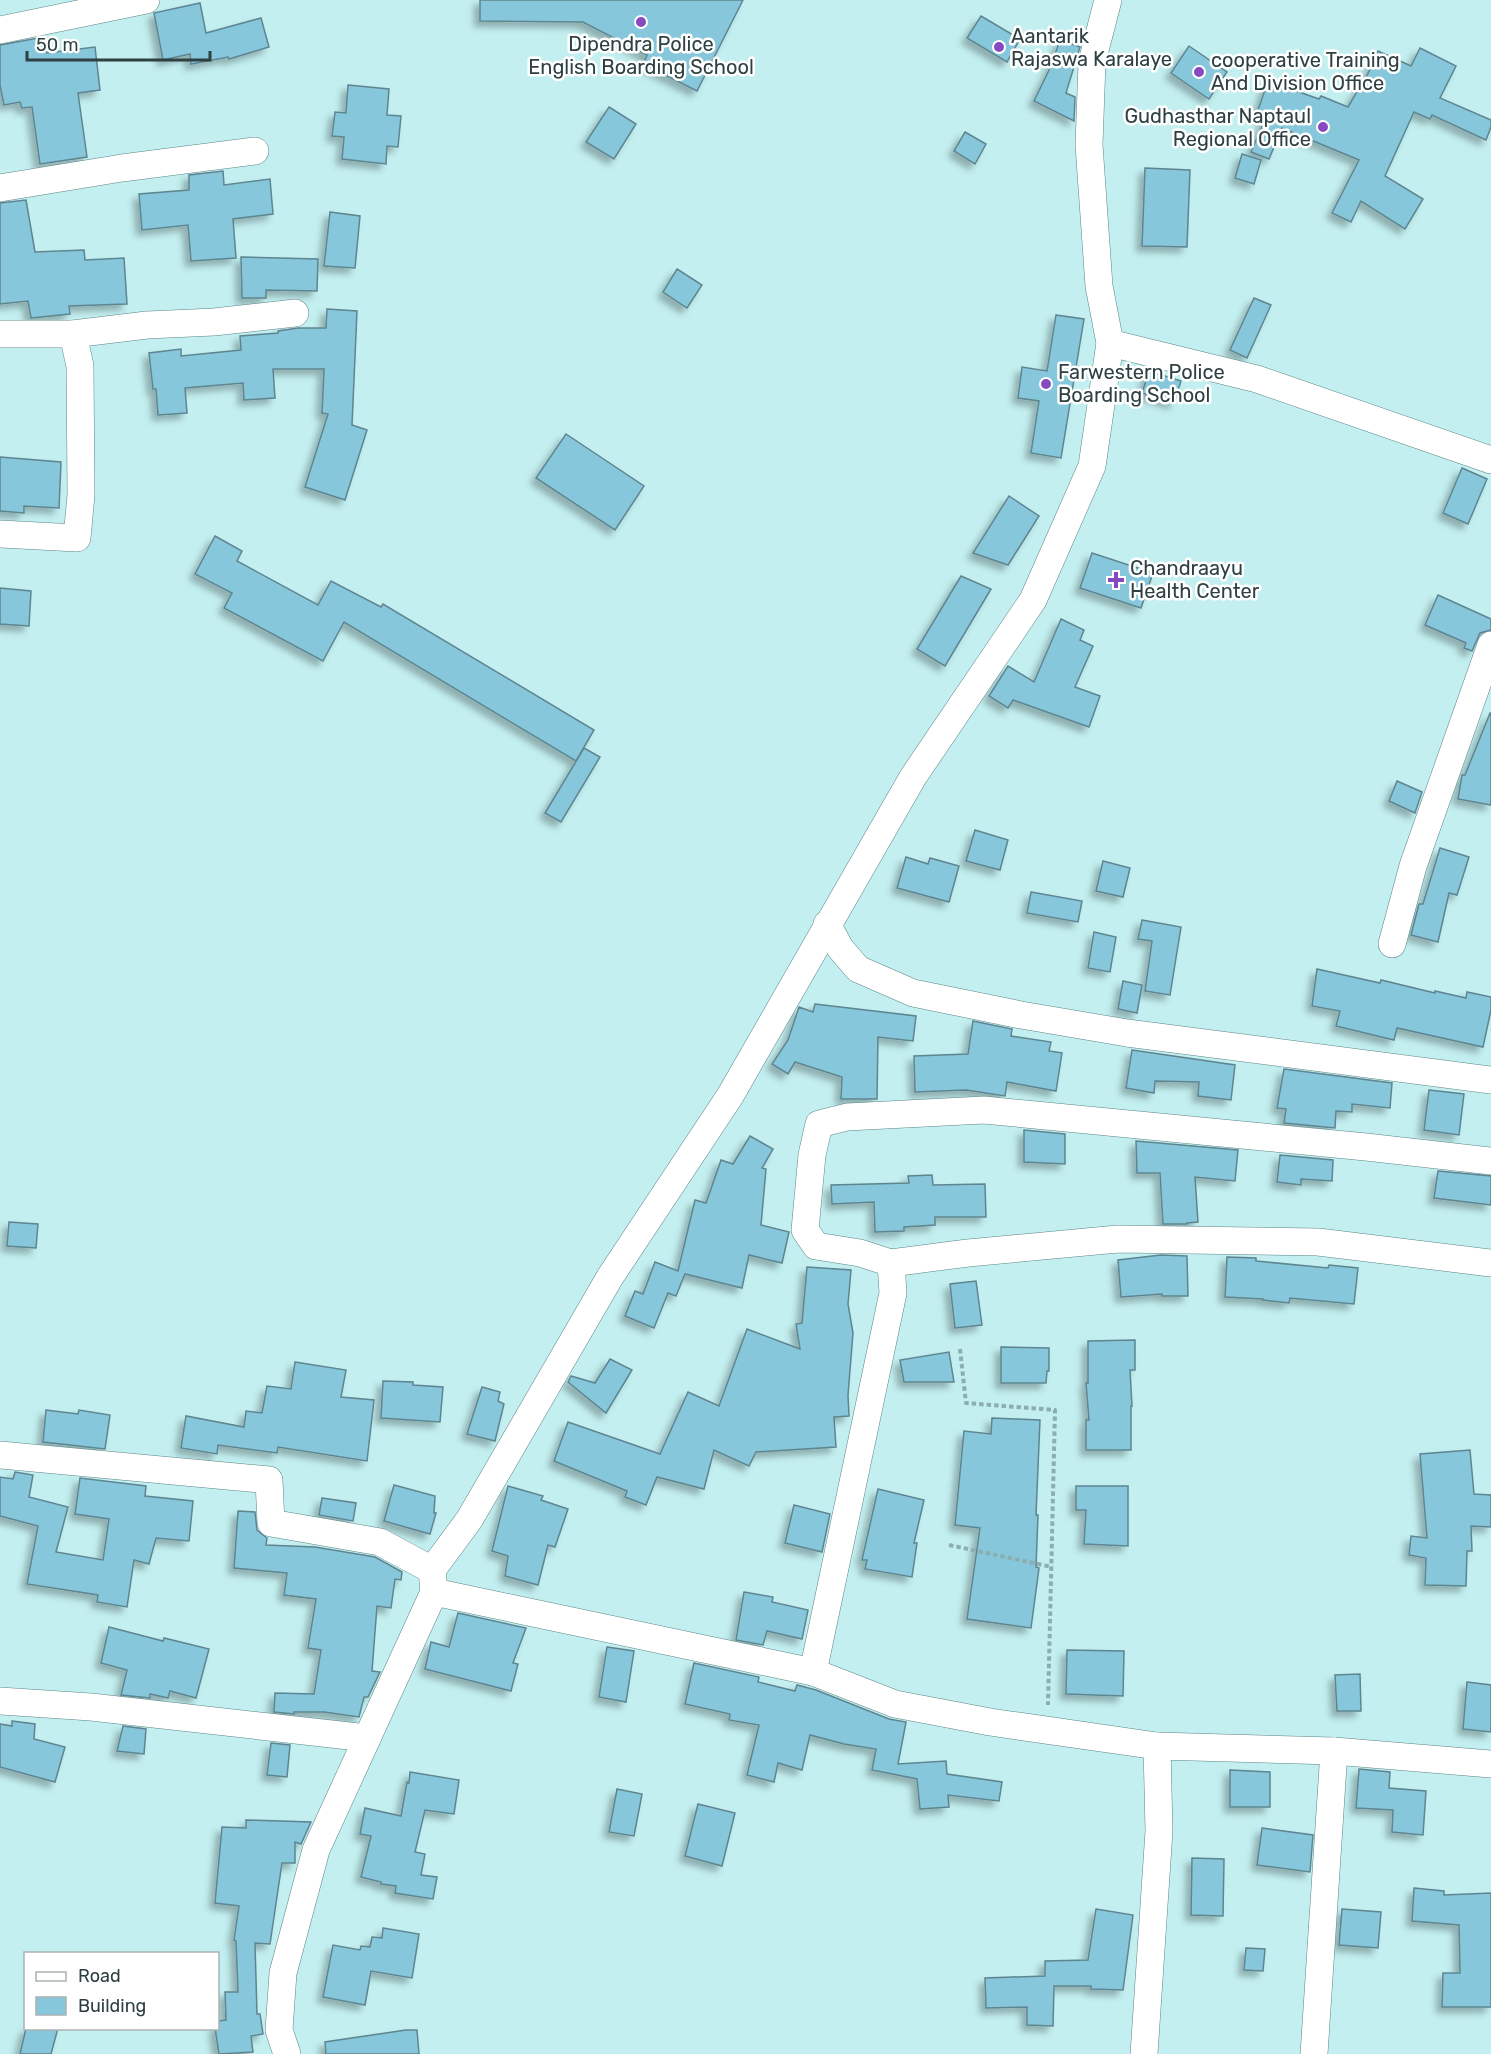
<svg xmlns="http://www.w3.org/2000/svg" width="1491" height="2054" viewBox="0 0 1491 2054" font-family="Rubik,sans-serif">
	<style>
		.building { fill: #86c7db; stroke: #5f8590; stroke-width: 1.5; filter: url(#shadow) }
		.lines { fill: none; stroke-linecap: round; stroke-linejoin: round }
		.minor-casing { stroke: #5c8586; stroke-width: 28 }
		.path { stroke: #8caeaf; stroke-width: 4; stroke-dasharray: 4.5 3; stroke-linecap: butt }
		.minor { stroke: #fff; stroke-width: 27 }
		.poi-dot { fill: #8649bf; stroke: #fff; stroke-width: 2 }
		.labels { text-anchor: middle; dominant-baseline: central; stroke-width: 5; stroke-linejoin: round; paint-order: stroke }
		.poi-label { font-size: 20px; fill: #2e4041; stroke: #fff; text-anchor: start }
	</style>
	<defs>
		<filter id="shadow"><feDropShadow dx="-5.5" dy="5.5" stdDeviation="3" flood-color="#0004"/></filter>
	</defs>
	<rect width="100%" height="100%" fill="#c3eff0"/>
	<g class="building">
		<polygon points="480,0 743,0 697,91 643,64 647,55 583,22 480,21"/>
		<polygon points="200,3 206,33 261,18 269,47 229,59 228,57 191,64 190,54 163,60 154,13"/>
		<polygon points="981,16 1020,39 1007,62 967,38"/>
		<polygon points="44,37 47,53 95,47 100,90 78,93 87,157 40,164 32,107 22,108 20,102 4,105 0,85 0,45"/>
		<polygon points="1060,40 1080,47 1066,93 1075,97 1074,121 1034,101 1051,66"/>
		<polygon points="1189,46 1227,72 1209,99 1171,73"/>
		<polygon points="1420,48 1456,66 1440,98 1491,120 1491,127 1486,140 1432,115 1430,119 1414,112 1385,176 1423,199 1405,229 1361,201 1351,222 1332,213 1359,160 1282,128 1269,159 1251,152 1266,117 1257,113 1268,81 1319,99 1321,96 1348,107 1359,88 1361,89 1378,51 1411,66"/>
		<polygon points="348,85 389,89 387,115 401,116 398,147 387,146 386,164 342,159 344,137 332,136 335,112 346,113"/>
		<polygon points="609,107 636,124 614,159 586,142"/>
		<polygon points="965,132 986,144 975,164 954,151"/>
		<polygon points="1242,154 1261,160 1254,184 1235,178"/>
		<polygon points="1145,168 1190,170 1187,247 1142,246"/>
		<polygon points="223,171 224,185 270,179 273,214 233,219 236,258 191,261 188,225 142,230 139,194 189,190 189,175"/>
		<polygon points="26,200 35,252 84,250 85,260 124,258 127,304 69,306 70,314 31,318 28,301 0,304 0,203"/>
		<polygon points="330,212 360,216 355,268 324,266"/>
		<polygon points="241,257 318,259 317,291 266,290 266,298 242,298"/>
		<polygon points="677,269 702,285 687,308 663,292"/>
		<polygon points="1254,298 1271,305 1247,358 1230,350"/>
		<polygon points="327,309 357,311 352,425 367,430 345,500 305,487 328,414 322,413 324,369 273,369 275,398 244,400 243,383 185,388 187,413 158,415 156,389 153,389 149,353 181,349 181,356 241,350 240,336 278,333 278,331 298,328 326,328"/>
		<polygon points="1056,315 1084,319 1061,458 1031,453 1039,401 1018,398 1022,367 1047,371"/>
		<polygon points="1149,371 1181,381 1174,403 1142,393"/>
		<polygon points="566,434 644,486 615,530 536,478"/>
		<polygon points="0,457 61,462 59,508 24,506 24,513 0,511"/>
		<polygon points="1462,468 1487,479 1468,524 1443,513"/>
		<polygon points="1009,496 1039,516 1008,565 973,553"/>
		<polygon points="215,536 242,551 237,561 318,605 331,581 381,607 383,604 594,730 576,761 344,622 323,661 224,608 232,593 195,574"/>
		<polygon points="1092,553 1153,573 1141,608 1080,588"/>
		<polygon points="961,576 991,589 945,666 917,649"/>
		<polygon points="0,588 31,591 29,626 0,624"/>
		<polygon points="1438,595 1491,619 1491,630 1480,633 1472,651 1464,648 1466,643 1425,625"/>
		<polygon points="1061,619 1084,630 1080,640 1093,646 1075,687 1100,696 1089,727 1013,700 1008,708 989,696 1008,666 1034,682"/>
		<polygon points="1490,713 1491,713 1491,805 1458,799 1462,775 1465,775"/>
		<polygon points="584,748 600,757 561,822 545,813"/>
		<polygon points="1397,781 1422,792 1415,813 1389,801"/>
		<polygon points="975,830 1008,840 1000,870 966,861"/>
		<polygon points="1440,848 1469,857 1457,895 1449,893 1438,942 1411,935 1419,904 1423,904"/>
		<polygon points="906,857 928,864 930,858 959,866 949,902 897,888"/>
		<polygon points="1103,861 1130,868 1123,897 1096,891"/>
		<polygon points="1031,892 1082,901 1078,922 1027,913"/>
		<polygon points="1142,920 1181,927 1170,995 1145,991 1152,941 1138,939"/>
		<polygon points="1094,932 1116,937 1110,972 1088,968"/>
		<polygon points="1317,969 1380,983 1381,980 1435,993 1435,991 1466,998 1467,992 1491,997 1491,1010 1483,1047 1397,1028 1394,1040 1336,1026 1340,1011 1312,1006"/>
		<polygon points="1123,981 1142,985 1137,1013 1118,1009"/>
		<polygon points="815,1004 916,1016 913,1041 878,1037 877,1099 841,1099 842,1077 795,1062 788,1074 772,1064 788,1040 799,1007 813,1012"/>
		<polygon points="973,1021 1012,1029 1011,1036 1051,1042 1049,1051 1062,1053 1056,1091 1007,1082 1005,1096 966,1090 915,1092 914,1056 968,1054"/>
		<polygon points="1132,1050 1235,1065 1231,1100 1198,1096 1199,1082 1155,1081 1154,1093 1126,1088"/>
		<polygon points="1284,1069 1392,1083 1390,1108 1352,1104 1352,1112 1336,1111 1335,1128 1284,1123 1286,1109 1277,1108"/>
		<polygon points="1429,1090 1464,1094 1459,1135 1424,1130"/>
		<polygon points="1024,1130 1065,1134 1065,1164 1024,1162"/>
		<polygon points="750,1136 773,1149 762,1168 766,1169 761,1225 789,1232 782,1263 749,1255 742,1288 685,1274 676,1296 668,1293 654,1328 625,1316 635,1291 643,1294 655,1262 678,1271 695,1200 706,1203 721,1160 733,1164"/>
		<polygon points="1136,1141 1238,1150 1235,1181 1195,1177 1198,1222 1187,1223 1187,1224 1163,1224 1160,1173 1137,1173"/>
		<polygon points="1280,1155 1333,1160 1332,1181 1301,1179 1301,1185 1277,1182"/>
		<polygon points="1438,1171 1491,1176 1491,1205 1434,1198"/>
		<polygon points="932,1175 933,1185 985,1184 986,1217 935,1217 935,1225 904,1227 904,1231 875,1232 874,1202 832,1204 831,1185 909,1183 908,1176"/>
		<polygon points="9,1222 38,1224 36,1248 7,1246"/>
		<polygon points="1161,1255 1187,1256 1188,1296 1162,1296 1162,1294 1121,1297 1118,1260"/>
		<polygon points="1227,1257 1256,1258 1256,1261 1328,1268 1329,1265 1358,1268 1354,1304 1290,1298 1289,1303 1263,1300 1263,1299 1225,1297"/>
		<polygon points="807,1267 851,1270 848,1304 853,1333 848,1395 849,1416 834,1417 836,1447 756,1452 749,1466 714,1450 704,1489 657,1477 646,1505 625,1497 627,1491 554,1461 568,1422 660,1454 688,1392 719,1406 747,1329 800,1349 796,1324 802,1323"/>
		<polygon points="976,1281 982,1325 955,1328 950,1284"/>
		<polygon points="1135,1340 1135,1370 1130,1370 1132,1406 1131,1406 1131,1450 1086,1450 1086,1420 1089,1420 1086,1383 1088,1383 1088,1341"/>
		<polygon points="1001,1347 1049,1348 1049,1371 1047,1371 1046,1383 1001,1383"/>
		<polygon points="949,1352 954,1382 904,1382 900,1360"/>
		<polygon points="610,1359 632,1370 606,1413 568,1382 571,1376 595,1383"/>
		<polygon points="295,1362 346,1370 341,1397 374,1400 367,1461 278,1447 277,1453 218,1445 217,1454 181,1448 186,1416 244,1427 246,1411 262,1413 267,1386 291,1389"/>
		<polygon points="383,1381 413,1382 413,1385 443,1387 440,1422 381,1418"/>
		<polygon points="482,1387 500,1392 498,1401 504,1404 495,1441 467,1434"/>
		<polygon points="46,1410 78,1414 79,1410 110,1415 105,1449 43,1442"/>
		<polygon points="992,1418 1040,1420 1036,1515 1038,1515 1036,1567 1039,1568 1031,1628 967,1619 980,1528 955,1525 964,1431 991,1434"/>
		<polygon points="1470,1450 1474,1494 1491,1495 1491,1527 1471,1526 1472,1551 1467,1551 1466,1586 1425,1585 1426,1558 1409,1555 1411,1536 1427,1538 1420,1454"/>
		<polygon points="15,1472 33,1475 29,1497 68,1507 56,1552 103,1560 109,1519 75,1514 80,1478 146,1486 145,1496 193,1501 189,1541 156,1538 149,1564 134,1560 127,1607 97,1602 98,1595 27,1584 38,1526 0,1516 0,1477 13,1479"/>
		<polygon points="394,1485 435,1496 434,1513 436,1513 430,1534 384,1521"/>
		<polygon points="508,1486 543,1496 541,1500 568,1509 555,1547 548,1545 538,1585 505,1576 508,1556 492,1551"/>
		<polygon points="1076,1486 1128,1486 1128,1546 1084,1544 1086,1510 1076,1510"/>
		<polygon points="878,1489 924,1500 914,1543 917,1543 912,1577 865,1569 867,1560 862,1560"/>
		<polygon points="322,1498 356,1503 353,1521 319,1515"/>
		<polygon points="794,1505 830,1514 822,1552 785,1543"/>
		<polygon points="238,1511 255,1512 257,1530 267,1538 266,1545 315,1547 375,1557 402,1572 401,1580 395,1579 391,1608 377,1606 372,1671 380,1672 368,1697 364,1697 359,1717 324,1712 294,1712 294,1714 274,1712 275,1693 314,1694 321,1650 308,1648 316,1599 284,1595 287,1573 234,1568"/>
		<polygon points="744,1592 773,1597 772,1602 808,1610 802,1639 767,1631 763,1645 736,1640"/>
		<polygon points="458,1613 526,1628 513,1663 518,1664 511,1691 425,1669 431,1642 449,1647"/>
		<polygon points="109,1627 163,1641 164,1638 209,1649 196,1698 170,1691 168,1698 150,1694 150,1698 121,1695 127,1670 101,1663"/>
		<polygon points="607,1647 634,1651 626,1702 599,1697"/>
		<polygon points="1067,1650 1124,1651 1123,1696 1066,1694"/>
		<polygon points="694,1663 759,1677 758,1682 795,1691 797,1685 816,1690 889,1719 906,1722 898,1764 946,1761 947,1774 1002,1782 999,1801 948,1795 949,1807 920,1809 917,1779 872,1770 876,1749 844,1744 810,1735 802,1770 778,1763 774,1782 747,1775 759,1725 729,1720 730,1714 685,1704"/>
		<polygon points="1360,1674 1361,1711 1337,1711 1335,1675"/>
		<polygon points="1467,1682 1491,1685 1491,1732 1463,1729"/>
		<polygon points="12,1721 35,1724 34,1739 65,1747 55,1782 0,1767 0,1724 12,1726"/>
		<polygon points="123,1726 146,1729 144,1754 117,1751"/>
		<polygon points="271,1743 290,1745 287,1777 267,1775"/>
		<polygon points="1359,1769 1390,1772 1389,1788 1426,1791 1423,1835 1392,1832 1393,1810 1356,1808"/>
		<polygon points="1230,1770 1270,1772 1270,1807 1230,1807"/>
		<polygon points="410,1772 459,1780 454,1814 425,1810 415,1852 425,1854 421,1875 437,1877 433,1899 395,1893 396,1886 381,1884 381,1882 361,1877 371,1836 360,1834 365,1808 401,1816 407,1782 409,1783"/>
		<polygon points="617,1789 642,1794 634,1836 609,1832"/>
		<polygon points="698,1804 735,1813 722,1866 685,1856"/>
		<polygon points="246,1820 311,1822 301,1844 295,1842 295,1863 282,1863 270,1944 255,1943 257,2014 260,2014 263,2034 251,2036 253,2052 219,2054 215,2028 218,2028 218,2021 226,2020 225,1992 238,1992 236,1941 234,1940 239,1906 215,1903 222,1827 246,1828"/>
		<polygon points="1262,1828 1313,1835 1310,1872 1257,1865"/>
		<polygon points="1192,1858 1224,1859 1223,1916 1191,1915"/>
		<polygon points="1414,1888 1444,1891 1444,1895 1491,1893 1491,2007 1442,2007 1443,1973 1460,1973 1459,1925 1412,1921"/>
		<polygon points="1096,1909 1133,1915 1123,1990 1091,1989 1091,1986 1054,1986 1053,2026 1027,2025 1027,2007 986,2008 985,1978 1045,1976 1045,1961 1088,1960"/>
		<polygon points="1342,1909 1381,1912 1378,1948 1339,1945"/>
		<polygon points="383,1928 419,1934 412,1978 371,1971 365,2005 323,1997 333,1945 360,1950 361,1946 370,1947 372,1937 382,1938"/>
		<polygon points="1246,1948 1265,1949 1263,1971 1244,1970"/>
		<polygon points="26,2028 58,2028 51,2054 20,2054"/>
		<polygon points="406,2030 417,2030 419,2054 326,2054 325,2042"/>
	</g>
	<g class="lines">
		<defs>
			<g id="minor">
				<polyline points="0,30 146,0"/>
				<polyline points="0,188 122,168 255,151"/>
				<polyline points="0,334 73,334 147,325 214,322 295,313"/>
				<polyline points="1110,343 1257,379 1491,460"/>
				<polyline points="0,534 77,538 81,495 80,366 73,334"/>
				<polyline points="827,924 840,948 858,969 913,993 1021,1015 1127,1033 1491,1080"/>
				<polyline points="1392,944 1413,866 1491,645"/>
				<polyline points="891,1263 968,1253 1118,1239 1318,1242 1491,1263"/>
				<polyline points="0,1455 269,1480 271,1523 380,1542 432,1570"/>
				<polyline points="434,1592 813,1672"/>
				<polyline points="0,1701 91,1707 367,1738"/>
				<polyline points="1157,1746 990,1722 895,1704 813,1672 893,1293 891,1263 860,1253 816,1246 805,1230 812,1155 819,1124 847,1117 984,1110 1366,1147 1491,1161"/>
				<polyline points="287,2054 279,2030 283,1973 316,1850 434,1592 432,1570 469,1520 610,1277 730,1096 913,777 1033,600 1092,466 1110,343 1099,286 1089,145 1092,62 1108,0"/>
				<polyline points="1144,2054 1159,1831 1157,1746 1334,1751 1491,1764"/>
				<polyline points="1314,2054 1334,1751"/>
			</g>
		</defs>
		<use href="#minor" class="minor-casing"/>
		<g class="path">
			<polyline points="960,1349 966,1403 1055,1410 1048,1705"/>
			<polyline points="949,1545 1052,1567"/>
		</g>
		<use href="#minor" class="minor"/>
	</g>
	<g class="poi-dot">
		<circle cx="641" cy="22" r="6"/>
		<circle cx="999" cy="47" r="6"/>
		<circle cx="1199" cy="72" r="6"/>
		<circle cx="1323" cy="127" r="6"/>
		<circle cx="1046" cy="384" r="6"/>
		<path d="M1113 571h6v6h6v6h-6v6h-6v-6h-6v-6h6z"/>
	</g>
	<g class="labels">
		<g class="poi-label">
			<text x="1011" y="36">Aantarik<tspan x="1011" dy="23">Rajaswa Karalaye</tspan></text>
			<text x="641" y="44" text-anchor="middle">Dipendra Police<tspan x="641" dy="23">English Boarding School</tspan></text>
			<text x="1211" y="60">cooperative Training<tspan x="1211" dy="23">And Division Office</tspan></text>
			<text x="1311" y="116" text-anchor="end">Gudhasthar Naptaul<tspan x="1311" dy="23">Regional Office</tspan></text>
			<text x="1058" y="372">Farwestern Police<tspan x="1058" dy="23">Boarding School</tspan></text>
			<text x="1130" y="568">Chandraayu<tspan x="1130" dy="23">Health Center</tspan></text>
		</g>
	</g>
	<rect x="24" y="1952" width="195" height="78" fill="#ffffff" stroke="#abb3b3" stroke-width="1.5"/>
	<rect x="36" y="1972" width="30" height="9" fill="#ffffff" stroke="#abb3b3" stroke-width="1.5"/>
	<text x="78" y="1982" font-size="18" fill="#2e4041">Road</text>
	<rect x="36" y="1997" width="30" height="18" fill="#86c7db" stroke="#abb3b3" stroke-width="1.5"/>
	<text x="78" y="2012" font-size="18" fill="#2e4041">Building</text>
	<path d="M27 51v9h183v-9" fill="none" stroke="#2e4041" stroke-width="3"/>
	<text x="36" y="51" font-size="18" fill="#2e4041" stroke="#ffffff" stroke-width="4.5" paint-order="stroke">50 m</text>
</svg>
